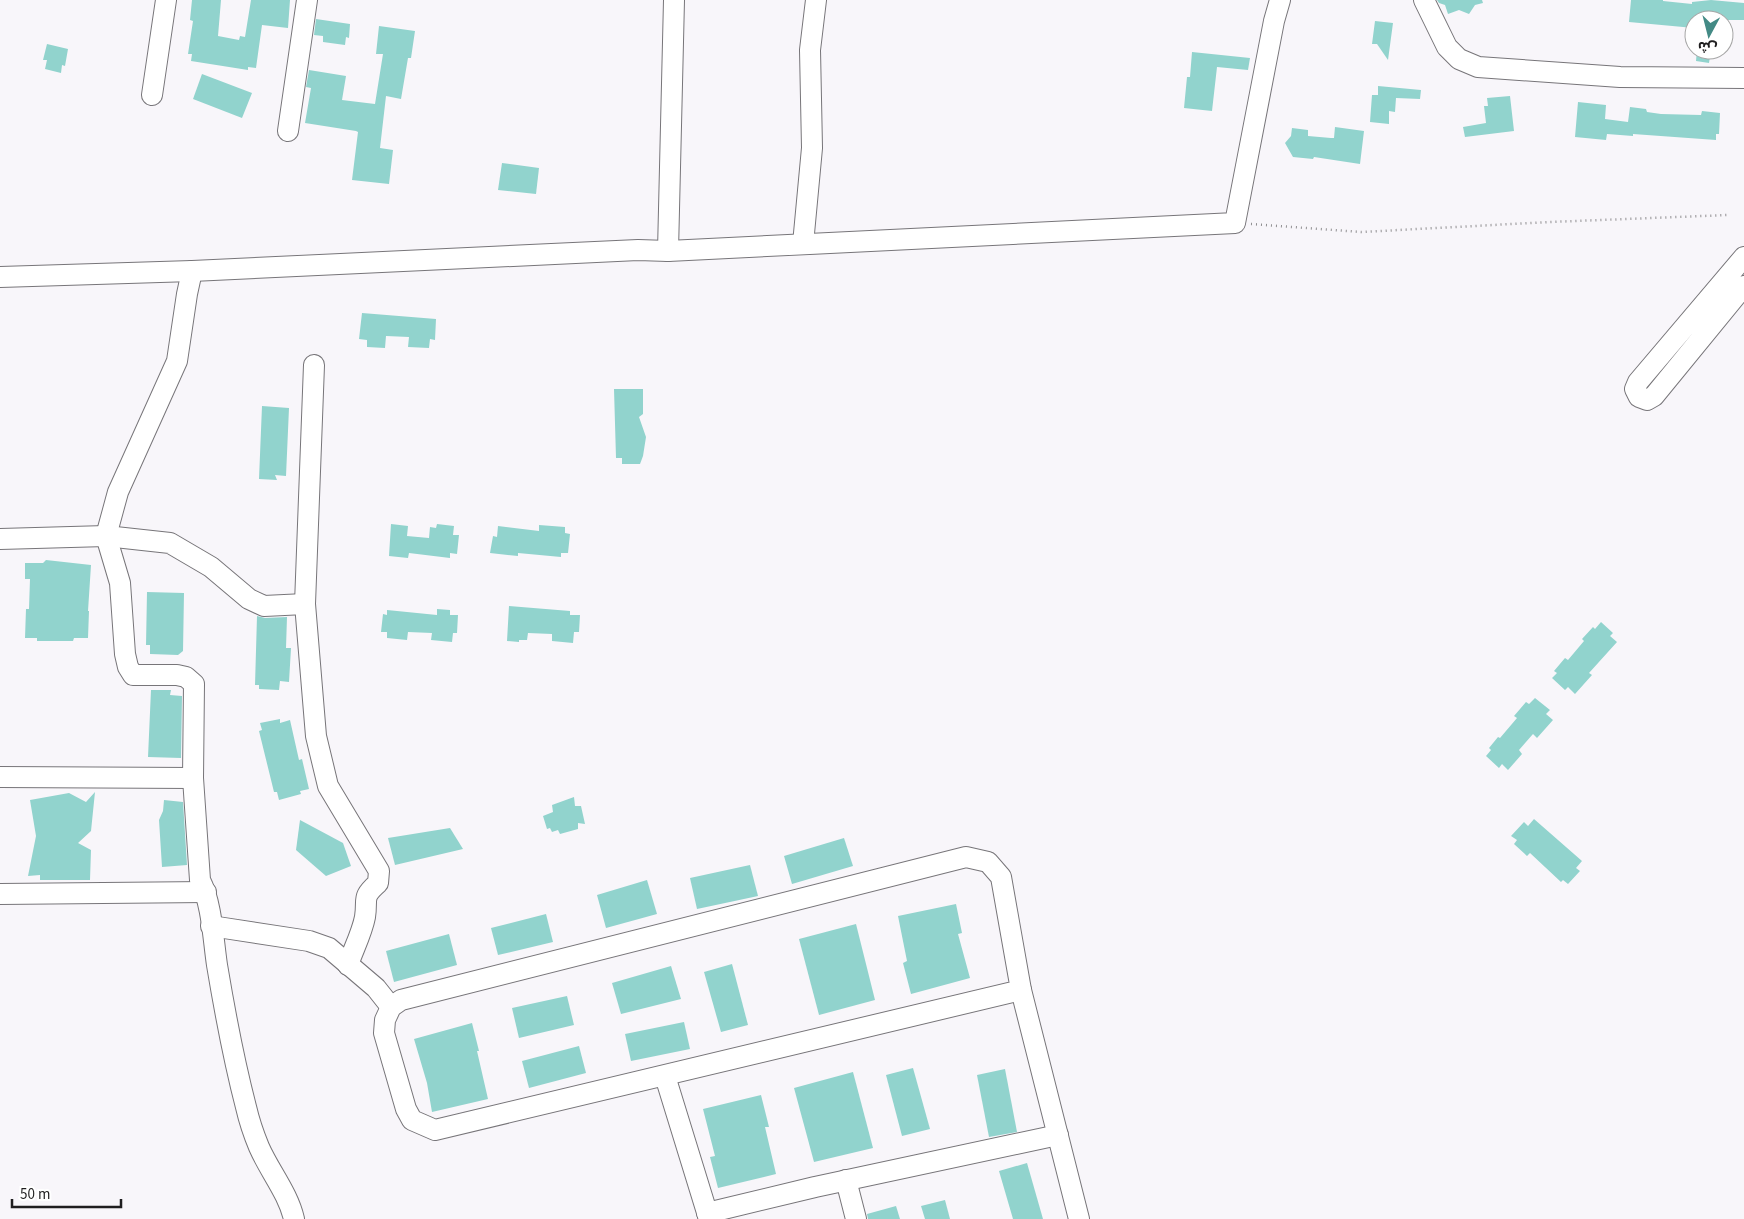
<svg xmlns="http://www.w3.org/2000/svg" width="1744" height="1219" viewBox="0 0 1744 1219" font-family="'Source Sans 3','Noto Sans Arabic',sans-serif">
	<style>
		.building { fill: #91d3cd }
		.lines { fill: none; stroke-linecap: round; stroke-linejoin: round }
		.minor-casing { stroke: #777579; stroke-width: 22 }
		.path { stroke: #8f8e90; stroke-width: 2.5; stroke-dasharray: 1 4; stroke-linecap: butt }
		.minor { stroke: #fff; stroke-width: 20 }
	</style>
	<rect width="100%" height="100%" fill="#f8f6fa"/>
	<g class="building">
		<polygon points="192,0 221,0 218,36 239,40 240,36 245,37 251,0 290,0 288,28 262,25 256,68 248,67 248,70 191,61 192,54 188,54 193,21 190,20"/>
		<polygon points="1437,0 1482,0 1483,3 1475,5 1469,14 1459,10 1448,14 1445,5 1439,3"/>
		<polygon points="1631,0 1663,0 1663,1 1692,4 1692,2 1711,0 1744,3 1744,20 1694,20 1694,28 1629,22"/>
		<polygon points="316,19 350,24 349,38 346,37 345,45 323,42 323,36 314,35"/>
		<polygon points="1375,21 1393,23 1388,60 1377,44 1372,44"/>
		<polygon points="379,26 415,31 411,58 408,58 401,99 386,96 380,148 393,150 389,184 352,180 358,132 356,131 305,123 311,88 306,87 309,70 346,76 342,100 375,104 383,54 376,54"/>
		<polygon points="47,44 68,49 65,66 62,65 61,73 45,69 47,60 43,60"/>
		<polygon points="1697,50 1711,50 1709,63 1696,61"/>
		<polygon points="1192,52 1250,58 1248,70 1217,67 1212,111 1184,108 1187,77 1190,77"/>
		<polygon points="202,74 252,93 242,118 193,99"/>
		<polygon points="1378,86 1421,90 1420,99 1396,98 1395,112 1389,111 1389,124 1370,122 1372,95 1378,95"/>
		<polygon points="1510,96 1514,131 1465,137 1463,127 1486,123 1484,106 1488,106 1487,98"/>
		<polygon points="1578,102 1606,105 1605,119 1628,122 1630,107 1646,109 1647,112 1661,114 1701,115 1702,111 1720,113 1719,134 1716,134 1716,140 1633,134 1633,136 1607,134 1606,140 1575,137"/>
		<polygon points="1335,127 1364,131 1360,164 1314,157 1313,159 1293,157 1285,143 1291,136 1292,128 1308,130 1308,136 1331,138 1334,138"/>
		<polygon points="502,163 539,168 536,194 498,190"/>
		<polygon points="362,313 436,319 435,340 430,339 429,348 408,347 409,337 386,336 385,348 367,347 367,340 359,339"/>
		<polygon points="614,389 643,389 643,414 639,417 646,437 643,456 640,464 622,464 622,458 616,458"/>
		<polygon points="262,406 289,408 286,476 275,475 277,480 259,479"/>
		<polygon points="391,524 408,526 407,536 429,538 430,527 436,528 437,524 454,526 453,535 459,535 457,554 450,553 450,558 409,553 408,558 389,556"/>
		<polygon points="539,525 565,527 565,533 570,534 568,553 561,553 561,557 518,553 518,556 490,553 493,536 497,537 498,526 539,531"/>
		<polygon points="46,560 91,565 88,611 89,611 88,638 74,638 73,641 37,641 37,638 25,638 26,609 29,609 30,579 25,579 25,563 43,563"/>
		<polygon points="147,592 184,593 183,651 178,655 150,654 150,645 146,645"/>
		<polygon points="509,606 570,611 570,615 580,615 579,632 574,632 573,643 552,641 552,634 528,633 527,640 519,640 519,642 507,641"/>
		<polygon points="437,609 450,610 450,615 458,615 457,633 453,633 452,642 431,640 432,633 408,632 407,640 387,638 387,632 381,632 383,614 387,615 387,610 437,615"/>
		<polygon points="257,616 265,618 287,617 286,648 291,648 289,682 280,681 279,690 259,689 259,685 255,685"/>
		<polygon points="1601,622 1613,633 1610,636 1617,642 1589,673 1592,675 1575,694 1568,687 1565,690 1552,678 1557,673 1554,671 1565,658 1568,660 1584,641 1582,639 1593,627 1595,629"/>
		<polygon points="151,690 171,690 170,695 182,696 181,758 148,757"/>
		<polygon points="1535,698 1550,710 1546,714 1553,720 1537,738 1533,734 1519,750 1522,754 1508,770 1502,764 1499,768 1486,756 1491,750 1489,748 1498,737 1500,738 1517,718 1514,716 1526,702 1529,704"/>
		<polygon points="280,719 280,723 290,720 299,760 302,759 309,789 300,791 301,794 279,800 277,792 274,792 259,731 262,730 260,723"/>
		<polygon points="95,792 91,831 78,843 91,850 90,880 40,880 40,875 28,876 36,836 30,800 69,793 86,802"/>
		<polygon points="574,797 575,806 581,806 585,824 578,823 578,829 560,834 558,830 552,832 550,828 547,829 543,816 553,812 552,805"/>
		<polygon points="164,800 183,802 187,865 162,867 159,820 163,811"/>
		<polygon points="1534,819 1582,861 1576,868 1580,871 1568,884 1563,880 1561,882 1530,853 1527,856 1514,844 1517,840 1511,836 1524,822 1528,826"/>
		<polygon points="300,820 343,843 351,866 326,876 296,850"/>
		<polygon points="450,828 463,849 395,865 388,838"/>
		<polygon points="844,838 853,866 792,884 784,856"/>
		<polygon points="750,865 758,896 697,909 690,878"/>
		<polygon points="647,880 657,914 606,928 597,895"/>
		<polygon points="956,904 962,933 958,934 970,978 911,994 903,963 907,961 898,916"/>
		<polygon points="546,914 553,942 498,955 491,928"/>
		<polygon points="856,924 875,1000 819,1015 799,939"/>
		<polygon points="449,934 457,965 394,982 386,951"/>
		<polygon points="732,964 748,1025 721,1032 704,972"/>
		<polygon points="671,966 681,999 621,1014 612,983"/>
		<polygon points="567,996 574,1025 519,1038 512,1008"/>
		<polygon points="684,1022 690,1049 631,1061 625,1034"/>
		<polygon points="472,1023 479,1051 477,1051 488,1099 432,1112 427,1083 414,1039"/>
		<polygon points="579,1046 586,1073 529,1088 522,1061"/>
		<polygon points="913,1068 930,1129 902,1136 886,1075"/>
		<polygon points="1005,1069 1017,1132 989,1137 977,1075"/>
		<polygon points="853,1072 873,1148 814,1162 794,1088"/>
		<polygon points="761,1095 769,1127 765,1127 776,1174 718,1188 710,1157 715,1156 703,1109"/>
		<polygon points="1027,1163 1043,1219 1013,1219 999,1171"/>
		<polygon points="945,1200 950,1219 925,1219 921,1206"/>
		<polygon points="896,1206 900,1219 868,1219 867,1214"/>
	</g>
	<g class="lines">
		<defs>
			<g id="minor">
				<polyline points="1424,0 1447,47 1459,59 1478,67 1620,77 1744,78"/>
				<polyline points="152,95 166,0"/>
				<polyline points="288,131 307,0"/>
				<polyline points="803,244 812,148 810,50 816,0"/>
				<polyline points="668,251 674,0"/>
				<polyline points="1744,257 1638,382 1635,389 1639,397 1647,400 1654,396 1744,286"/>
				<path d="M192,271L187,294L177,361L118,492L106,536L120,583L125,654L128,667L133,675H177L186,677L194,684L193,778L200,880C212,904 213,938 217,965C225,1013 234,1061 246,1107C249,1120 254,1135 259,1147C270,1172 288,1193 294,1219"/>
				<polyline points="0,277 192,271 638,250 668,251 1235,223 1274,21 1280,0"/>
				<path d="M314,365L305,604L316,736L328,786L379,871L378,883C361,898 368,898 365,917C362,933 353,950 348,965"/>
				<polyline points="0,539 106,536 170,543 211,567 249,599 264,606 305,604"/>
				<polyline points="0,777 193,778"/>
				<polygon points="966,857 988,862 1001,877 1021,990 435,1130 412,1120 406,1109 384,1033 385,1020 391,1007 401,1000"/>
				<polyline points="0,894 206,892"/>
				<polyline points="211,926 309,941 329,948 376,988 391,1007"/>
				<polyline points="1021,990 1079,1219"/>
				<polyline points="665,1076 709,1219"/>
				<polyline points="846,1180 856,1219"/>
				<polyline points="707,1213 815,1187 1058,1135"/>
			</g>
		</defs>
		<use href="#minor" class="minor-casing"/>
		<polyline class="path" points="1251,224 1361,232 1550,222 1728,215"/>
		<use href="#minor" class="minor"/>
	</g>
	<g transform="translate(1709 35) rotate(187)"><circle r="24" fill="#ffffff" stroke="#a5a5a5"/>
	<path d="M0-4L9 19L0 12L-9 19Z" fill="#438a85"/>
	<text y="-8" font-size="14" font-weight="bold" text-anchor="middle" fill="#1f1e1f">ش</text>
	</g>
	<path d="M12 1199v8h109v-8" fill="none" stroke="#1f1e1f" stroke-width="2.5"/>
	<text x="20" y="1199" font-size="15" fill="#1f1e1f" stroke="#ffffff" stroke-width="4" paint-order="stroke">50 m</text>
</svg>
